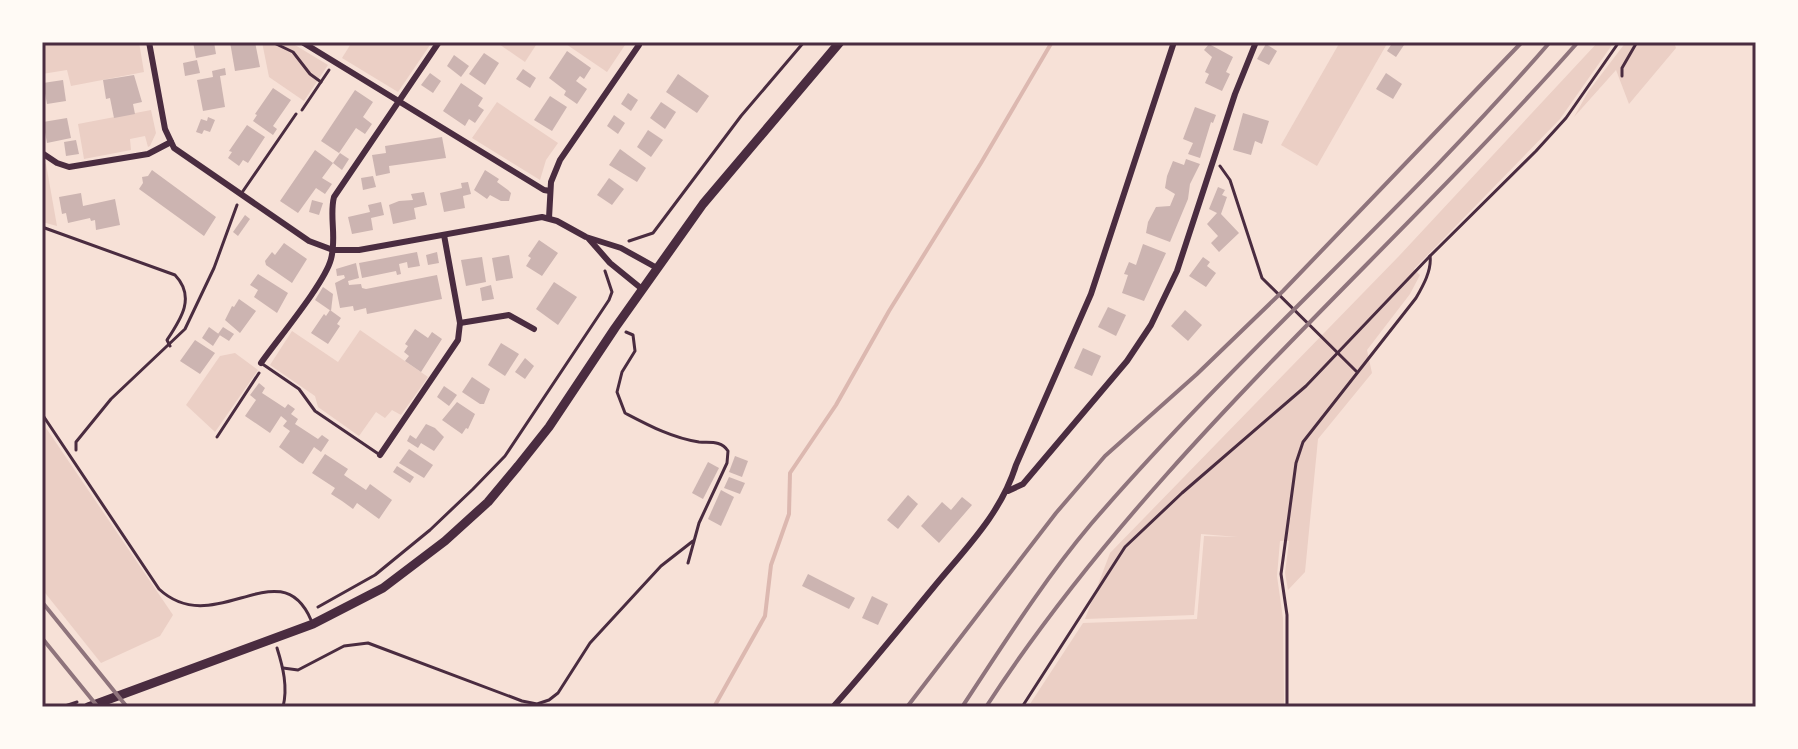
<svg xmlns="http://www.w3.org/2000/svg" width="1798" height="749" viewBox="0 0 1798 749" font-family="Jost,sans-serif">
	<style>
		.green { fill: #ebcfc5 }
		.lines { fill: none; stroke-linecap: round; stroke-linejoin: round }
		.stream { stroke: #dcb8b0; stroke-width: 4 }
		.building { fill: #ccb4b1 }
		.path { stroke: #4a2c40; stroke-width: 3 }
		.service { stroke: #4a2c40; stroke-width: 3 }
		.minor { stroke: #4a2c40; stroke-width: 6 }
		.secondary { stroke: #4a2c40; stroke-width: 9 }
		.rail { stroke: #8f747c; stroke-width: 4 }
		.neatline { fill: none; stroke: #4a2c40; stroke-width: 3 }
	</style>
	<rect width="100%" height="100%" fill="#f7e1d7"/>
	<g class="green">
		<polygon points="42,42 139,42 144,72 71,86 67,70 42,74"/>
		<polygon points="262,42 290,42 328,65 304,101 269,77"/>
		<polygon points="352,42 432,42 398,92 342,58"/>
		<polygon points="496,42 538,42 525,62"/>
		<polygon points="563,42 627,42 607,72"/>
		<polygon points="1340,42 1388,42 1317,166 1281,145"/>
		<polygon points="1598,42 1614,42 1560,119 1414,269 1420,275 1410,294 1367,350 1372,373 1318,439 1305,572 1288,590 1285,573 1289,541 1280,541 1277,576 1283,618 1284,707 1028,707 1083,623 1197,619 1204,536 1238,537 1201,534 1194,615 1085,619 1110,553 1399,256"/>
		<polygon points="1626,42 1635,42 1634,46 1639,42 1674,42 1676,48 1629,104 1616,70 1574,117 1588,92"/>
		<polygon points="497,102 558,143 546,160 540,180 472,138"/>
		<polygon points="151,110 156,133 150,146 148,147 145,136 130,139 131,150 84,159 78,124"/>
		<polygon points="42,162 46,164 57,226 42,222"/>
		<polygon points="360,330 428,377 401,415 392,410 385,418 376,412 359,436 318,407 315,396 270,365 292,331 338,362"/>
		<polygon points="235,353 258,370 215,432 186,405 220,356"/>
		<polygon points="42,422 173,615 160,636 101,663 42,589"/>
	</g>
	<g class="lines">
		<polyline class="stream" points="714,707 765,616 771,565 789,514 790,473 836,405 889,311 981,163 1052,42"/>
	</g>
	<g class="building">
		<polygon points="193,42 214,42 216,54 196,58"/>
		<polygon points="230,42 255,42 260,67 235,71"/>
		<polygon points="1393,42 1406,42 1396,57 1387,51"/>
		<polygon points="1209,44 1233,57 1226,72 1230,74 1222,91 1205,83 1209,74 1205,72 1212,57 1204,50"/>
		<polygon points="1266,44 1277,51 1269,65 1257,59"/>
		<polygon points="567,51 591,68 584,79 580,76 576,81 587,89 577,104 564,95 566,91 549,78"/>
		<polygon points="484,53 499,63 485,85 469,74"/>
		<polygon points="454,55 469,66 461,77 447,66"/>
		<polygon points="197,60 200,73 185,76 183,63"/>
		<polygon points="225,68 226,75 220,76 225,107 203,111 197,80 213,77 212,71"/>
		<polygon points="523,69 536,78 530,88 516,79"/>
		<polygon points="430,73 441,81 433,93 421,85"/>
		<polygon points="1386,73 1402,84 1393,99 1376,89"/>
		<polygon points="678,74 709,96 697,113 666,92"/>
		<polygon points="134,75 142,102 133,104 135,114 114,118 110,98 106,99 103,80"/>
		<polygon points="63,80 66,101 47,104 43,83"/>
		<polygon points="461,83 483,98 478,106 484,110 475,123 469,119 465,126 443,111"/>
		<polygon points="273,88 291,100 273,126 277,129 273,135 253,121 257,115 255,114"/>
		<polygon points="355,90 373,102 363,117 372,124 365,134 356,128 339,153 321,141"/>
		<polygon points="628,93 638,100 631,111 621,104"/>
		<polygon points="550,96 567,107 552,131 534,120"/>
		<polygon points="661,102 676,112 665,129 650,118"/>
		<polygon points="1195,107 1216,115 1213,123 1211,122 1200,158 1188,154 1193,143 1183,139"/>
		<polygon points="1243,113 1269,121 1262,144 1255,141 1251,155 1233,150"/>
		<polygon points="614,115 625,123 618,134 607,126"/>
		<polygon points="208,117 215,120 210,132 204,130 202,134 196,132 201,119 207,121"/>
		<polygon points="67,118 71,138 47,143 43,122"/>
		<polygon points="247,125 265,137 248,163 243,160 239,166 228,158 232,152 229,151"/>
		<polygon points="648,130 663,140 651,157 637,147"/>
		<polygon points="442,137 446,158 389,166 390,173 376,176 372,155 386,153 385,146"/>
		<polygon points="76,140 79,154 66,156 64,142"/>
		<polygon points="620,149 646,168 637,182 609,165"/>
		<polygon points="315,150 333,163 322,178 332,184 325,194 316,188 298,213 280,201"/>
		<polygon points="340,153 349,159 342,170 333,163"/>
		<polygon points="1186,159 1200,164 1190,184 1188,199 1170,242 1146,233 1148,222 1156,207 1170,206 1175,194 1165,188 1167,176 1173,161 1184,165"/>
		<polygon points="152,170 216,217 204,236 139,189 143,183 142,177 148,176"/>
		<polygon points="485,170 499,179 497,182 508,190 511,193 509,201 501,201 490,195 487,199 474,190"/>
		<polygon points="373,176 376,187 363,190 361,178"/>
		<polygon points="609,178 624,189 612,205 597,195"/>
		<polygon points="468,182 471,194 463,196 465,208 444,212 440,193 462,188 461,183"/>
		<polygon points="1218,187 1225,190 1222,195 1227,197 1221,214 1239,233 1219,252 1211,243 1218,236 1207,224 1217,213 1209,209"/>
		<polygon points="424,192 427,205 414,208 416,219 393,224 389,205 399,201 413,200 411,194"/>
		<polygon points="81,193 83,206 115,199 120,225 96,230 95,220 91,221 90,218 68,223 66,213 62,214 59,197"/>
		<polygon points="312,200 323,203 319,215 309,212"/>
		<polygon points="381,202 384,215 371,218 373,230 352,234 348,217 370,212 368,205"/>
		<polygon points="245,215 250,219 238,236 233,232"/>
		<polygon points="539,240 558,253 542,276 526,266 531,258 528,256"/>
		<polygon points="284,243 307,259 292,283 266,265 265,261 272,252 275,255"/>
		<polygon points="1143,244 1166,253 1144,301 1122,293 1128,275 1124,274 1129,262 1136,265"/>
		<polygon points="417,252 420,266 408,268 407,262 399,264 401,274 397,275 396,271 362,278 359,263"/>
		<polygon points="437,252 439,263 428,265 426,255"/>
		<polygon points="509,255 513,278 496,281 492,258"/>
		<polygon points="482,257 486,282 466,286 461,260"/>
		<polygon points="1203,257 1210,262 1207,266 1216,273 1206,287 1189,276"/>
		<polygon points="356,263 359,278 348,281 349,285 361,284 362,288 366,289 437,275 442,299 367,314 366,308 354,311 353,306 340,308 335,283 345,278 344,275 337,276 336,269"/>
		<polygon points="258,274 288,293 277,313 254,297 258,290 250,285"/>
		<polygon points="554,282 577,297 558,325 536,309"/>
		<polygon points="491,285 494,299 482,301 480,288"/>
		<polygon points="323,287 333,294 331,311 315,300"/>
		<polygon points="239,299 256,311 240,333 225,320 232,306 234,307"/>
		<polygon points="1108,307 1126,315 1116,336 1098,327"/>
		<polygon points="330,310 341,318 337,324 340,326 328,344 311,333 324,314 326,316"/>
		<polygon points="1185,310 1202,325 1188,341 1171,326"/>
		<polygon points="209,327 220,335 213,346 202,338"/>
		<polygon points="223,327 234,334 229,341 218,334"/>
		<polygon points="415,329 428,338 432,332 442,339 421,372 405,361 409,356 404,352 408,346 405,344"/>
		<polygon points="195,340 215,353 200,374 180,361"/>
		<polygon points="501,343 519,354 505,376 488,365"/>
		<polygon points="1083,348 1101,356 1092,376 1074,368"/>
		<polygon points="525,358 534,366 525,379 515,372"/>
		<polygon points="472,377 490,389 484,404 480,404 462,392"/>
		<polygon points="259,383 265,388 262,393 285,408 288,404 295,409 291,414 298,419 295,424 318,439 322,435 329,440 321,452 314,447 303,464 299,462 279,447 290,431 283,426 287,421 281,416 270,433 245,416 256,400 250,395"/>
		<polygon points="444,386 457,395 449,406 437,397"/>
		<polygon points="457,402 475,414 468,429 466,428 462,434 442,420"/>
		<polygon points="426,424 435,428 444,437 434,451 421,443 418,448 407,441 410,435 416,439"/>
		<polygon points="409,449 433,465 424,478 399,463"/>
		<polygon points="325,454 348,469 344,475 366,490 370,484 392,500 379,519 357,503 353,509 342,501 331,494 335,488 312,473"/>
		<polygon points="735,456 748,461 742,477 729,472"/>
		<polygon points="708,462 719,468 703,499 692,493"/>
		<polygon points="397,466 414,477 410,483 393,472"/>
		<polygon points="729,477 745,483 740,494 724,488"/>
		<polygon points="721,490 734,497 721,526 708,519"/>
		<polygon points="908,495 918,504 898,529 887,520"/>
		<polygon points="962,497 972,505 939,543 921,526 942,502 951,510"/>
		<polygon points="808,574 855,598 849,609 802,586"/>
		<polygon points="872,596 888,604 878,625 862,618"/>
	</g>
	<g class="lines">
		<g class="path">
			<polyline points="272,42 293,52 310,74 321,82"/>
			<polyline points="1622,76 1622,68 1637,42"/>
			<polyline points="302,110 329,70"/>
			<polyline points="1220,166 1230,180 1262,278 1356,371"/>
			<path d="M42,227L175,275C196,297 181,319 167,340L170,346"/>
			<polyline points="629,241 653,233 741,116 804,42"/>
			<path d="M626,332L633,335L635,351L622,372L617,392L625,413C648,425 672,438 699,442C710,443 721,440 728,451L727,463L699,523L688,563"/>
			<polyline points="217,437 259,373"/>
			<polyline points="76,450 76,442 111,399 185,329 214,268 237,205"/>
			<polyline points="318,607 375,575 430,530 473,489 505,456 609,300 612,292 605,271"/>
			<path d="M277,648C283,667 288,687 283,707"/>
			<polyline points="283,668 298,670 344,646 368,643 522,701 537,704 549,700 558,693 590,643 661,566 693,541"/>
			<polyline points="62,707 77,702"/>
			<polyline points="1022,707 1125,547 1182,493 1306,386 1430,256 1536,151 1566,118 1619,42"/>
			<path d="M1287,707V615L1281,574L1296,463L1303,442L1416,298C1423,286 1432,270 1430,256"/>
		</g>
		<g class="service">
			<polyline points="241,194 296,114"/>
			<polyline points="261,363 299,389 315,411 380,455"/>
			<path d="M42,414L159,589C215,641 280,548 311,620"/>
		</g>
		<g class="minor">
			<polyline points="149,42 165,129 174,148 309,241 333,250 359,250 542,217 557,221 586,237 621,248 657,268"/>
			<polyline points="302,42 544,190 550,191"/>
			<polyline points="42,153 57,163 69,167 148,154 171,142"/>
			<polyline points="549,218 551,182 560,160 639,45"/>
			<polyline points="589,239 610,263 642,289"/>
			<polyline points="460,323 509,315 534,329"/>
			<path d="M261,363C277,340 325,283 331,259C337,237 329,216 334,197L439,42"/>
			<polyline points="380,455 458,340 460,323 444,235"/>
			<polyline points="1008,491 1023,484 1127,361 1151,325 1177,271 1235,94 1256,42"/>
			<path d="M833,707C868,668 900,628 933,588C965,549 1001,514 1016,465L1091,294L1174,42"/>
		</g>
		<polyline class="secondary" points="88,707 313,624 383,588 445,541 488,502 518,466 549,427 615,328 703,204 840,42"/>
		<g class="rail">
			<polyline points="42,602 127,707"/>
			<polyline points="42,638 98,707"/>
			<polyline points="907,707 1056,513 1105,456 1197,374 1283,291 1522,42"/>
			<path d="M962,707C1003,645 1043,581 1091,524C1236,356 1405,210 1550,42"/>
			<path d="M986,707C1149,456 1382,264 1578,42"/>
		</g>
	</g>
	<rect width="1798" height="749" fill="none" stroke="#fffaf5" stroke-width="88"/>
	<rect x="44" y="44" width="1710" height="661" class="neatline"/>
</svg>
